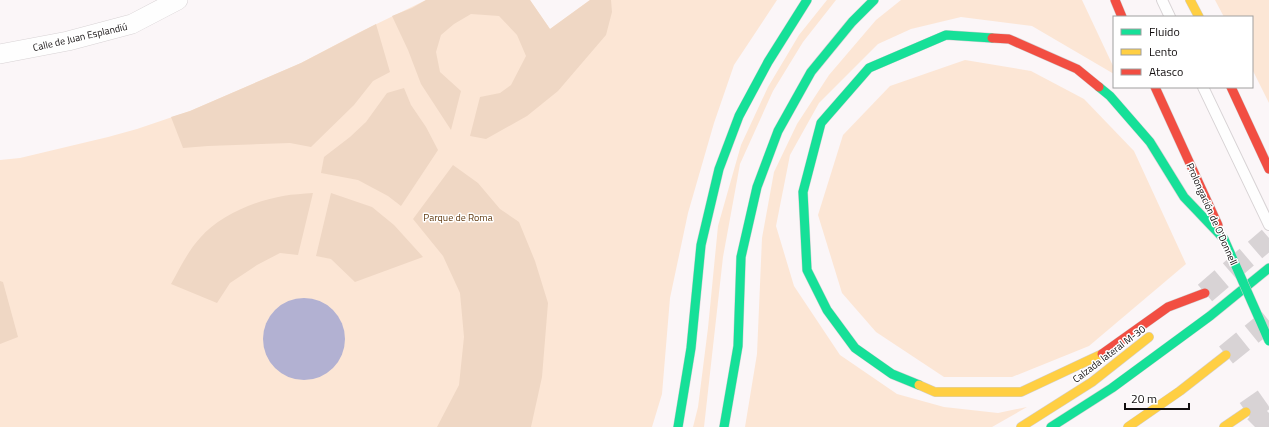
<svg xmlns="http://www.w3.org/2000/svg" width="1269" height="427" viewBox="0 0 1269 427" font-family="'Titillium Web',sans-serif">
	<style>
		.green { fill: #fce6d5 }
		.forest { fill: #efd7c4 }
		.water { fill: #b2b1d2 }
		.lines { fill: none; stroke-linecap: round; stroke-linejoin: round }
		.highway-tunnel { stroke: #d8d3d5; stroke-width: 22; stroke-dasharray: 22 11; stroke-linecap: butt }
		.lane-casing { stroke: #d8d3d5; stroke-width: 12 }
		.street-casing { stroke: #d8d3d5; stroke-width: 20 }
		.fast-casing { stroke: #d3d0d1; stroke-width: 10 }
		.slow-casing { stroke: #d3d0d1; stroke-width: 10 }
		.jam-casing { stroke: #d3d0d1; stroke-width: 10 }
		.lane { stroke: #fefefe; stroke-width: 10 }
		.street { stroke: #fefefe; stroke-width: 19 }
		.fast { stroke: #16e098; stroke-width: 9 }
		.slow { stroke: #ffcf43; stroke-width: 9 }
		.jam { stroke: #f24e42; stroke-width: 9 }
		.fast-bridge-casing { stroke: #d3d0d1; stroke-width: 10; stroke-linecap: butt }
		.fast-bridge { stroke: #16e098; stroke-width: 9 }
		.labels { text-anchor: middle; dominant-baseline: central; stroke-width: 3; stroke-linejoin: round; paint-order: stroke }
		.street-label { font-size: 10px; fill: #120e0f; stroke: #fff }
		.park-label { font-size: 10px; fill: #60390f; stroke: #fff }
	</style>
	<rect width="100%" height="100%" fill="#fbf6f8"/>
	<g class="green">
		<polygon points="426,0 530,0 550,29 590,0 777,0 734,65 714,123 688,213 670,298 662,394 652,427 0,427 0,160 20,158 108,137 137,129 190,111 301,63 358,33"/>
		<polygon points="827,0 836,0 803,42 773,91 740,164 723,257 704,427 693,427 698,407 708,328 718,226 741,145 768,87 799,35"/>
		<polygon points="901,0 1082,0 1114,68 1114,74 1032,26 961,17 911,29 878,44 819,103 790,155 776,226 794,286 840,355 897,394 944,407 998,413 1027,407 992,427 745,427 757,354 762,238 774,172 797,124 829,75 876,20"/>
		<polygon points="1215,0 1269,0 1269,103 1252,69 1252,17 1224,17"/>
		<polygon points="965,60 1031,71 1084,99 1134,151 1186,264 1089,346 1012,377 944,377 876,332 842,293 818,215 843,135 890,86"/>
	</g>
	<g class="forest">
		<polygon points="426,0 530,0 550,29 590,0 611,0 612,12 606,35 558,91 527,116 486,139 470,136 480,97 500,93 511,85 526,56 517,35 499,16 471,14 454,24 441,35 436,52 440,72 461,91 451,130 421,84 408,50 392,16 412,8"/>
		<polygon points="376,24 390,72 373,81 354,105 311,147 290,143 208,146 183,148 171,117 190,111 301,63"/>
		<polygon points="404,88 411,105 426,127 438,150 401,206 388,196 358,180 321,173 324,157 350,137 366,122 387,93"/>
		<polygon points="453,165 478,183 500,209 519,222 535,261 548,303 542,377 531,427 437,427 459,385 464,337 460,293 443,256 413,219"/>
		<path d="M313,193L298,255L280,253L257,265L230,283L217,303L171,284C180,268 188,251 200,238C219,216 254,201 283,196C293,194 303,194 313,193Z"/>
		<polygon points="331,193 372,207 394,225 423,257 355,282 331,259 316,256"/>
		<polygon points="0,281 3,282 18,337 0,344"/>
	</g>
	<circle class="water" cx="304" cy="339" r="41"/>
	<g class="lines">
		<g class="highway-tunnel">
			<polyline points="1205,293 1269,238"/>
			<polyline points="1226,355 1269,320"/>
			<polyline points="1246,412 1269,396"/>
			<polyline points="1255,427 1269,413"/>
		</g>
		<defs>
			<g id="lane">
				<polyline points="1162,0 1170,17"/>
				<polyline points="1203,87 1269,225"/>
			</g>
			<polyline id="street" points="0,54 68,41 132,24 178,0"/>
			<g id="fast">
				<polyline points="1099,87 1110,96 1150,142 1184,197 1224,239"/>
				<polyline points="919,385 892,374 855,348 827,310 807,270 803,192 821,123 869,68 946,35 992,38"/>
				<polyline points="678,427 691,348 701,245 719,169 739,116 768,62 807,0"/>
				<polyline points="724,427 738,346 741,257 757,187 778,131 811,72 852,22 874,0"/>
				<polyline points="1051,427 1112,388 1210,316 1269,268"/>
			</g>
			<g id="slow">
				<polyline points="1190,0 1199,17"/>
				<polyline points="919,385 935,392 1021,392 1102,354"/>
				<polyline points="1021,427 1092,382 1149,337"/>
				<polyline points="1128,427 1180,391 1226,355"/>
				<polyline points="1224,427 1246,412"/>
			</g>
			<g id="jam">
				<polyline points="1115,0 1122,17"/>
				<polyline points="992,38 1009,39 1077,69 1099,87"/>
				<polyline points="1155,87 1218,225"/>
				<polyline points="1231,87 1269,169"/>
				<polyline points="1102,354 1168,307 1205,293"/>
			</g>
		</defs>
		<use href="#lane" class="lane-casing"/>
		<use href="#street" class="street-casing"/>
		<use href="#fast" class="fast-casing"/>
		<use href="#slow" class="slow-casing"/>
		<use href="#jam" class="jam-casing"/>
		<use href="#lane" class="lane"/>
		<use href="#street" class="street"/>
		<use href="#fast" class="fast"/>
		<use href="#slow" class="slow"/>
		<use href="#jam" class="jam"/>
		<defs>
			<polyline id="fast-bridge" points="1224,239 1269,341"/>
		</defs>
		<use href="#fast-bridge" class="fast-bridge-casing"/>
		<use href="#fast-bridge" class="fast-bridge"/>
	</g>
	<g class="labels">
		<g class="street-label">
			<text transform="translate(80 37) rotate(-13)">Calle de Juan Esplandiú</text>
			<text transform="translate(1212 214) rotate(66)">Prolongación de O'Donnell</text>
			<text transform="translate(1109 354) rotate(-37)">Calzada lateral M-30</text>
		</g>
		<g class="park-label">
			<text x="458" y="217">Parque de Roma</text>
		</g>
	</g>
	<rect x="1113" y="16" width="140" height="72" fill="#ffffff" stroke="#a09f9f"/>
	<rect x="1121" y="29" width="20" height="6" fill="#16e098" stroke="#a09f9f"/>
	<text x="1149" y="36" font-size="12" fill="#120e0f">Fluido</text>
	<rect x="1121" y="49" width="20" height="6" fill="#ffcf43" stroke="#a09f9f"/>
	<text x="1149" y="56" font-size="12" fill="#120e0f">Lento</text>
	<rect x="1121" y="69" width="20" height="6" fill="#f24e42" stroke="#a09f9f"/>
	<text x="1149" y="76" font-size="12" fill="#120e0f">Atasco</text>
	<path d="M1125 403v6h64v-6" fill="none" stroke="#120e0f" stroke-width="2"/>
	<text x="1131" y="403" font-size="12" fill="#120e0f" stroke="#ffffff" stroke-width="3" paint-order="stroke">20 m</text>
</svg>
